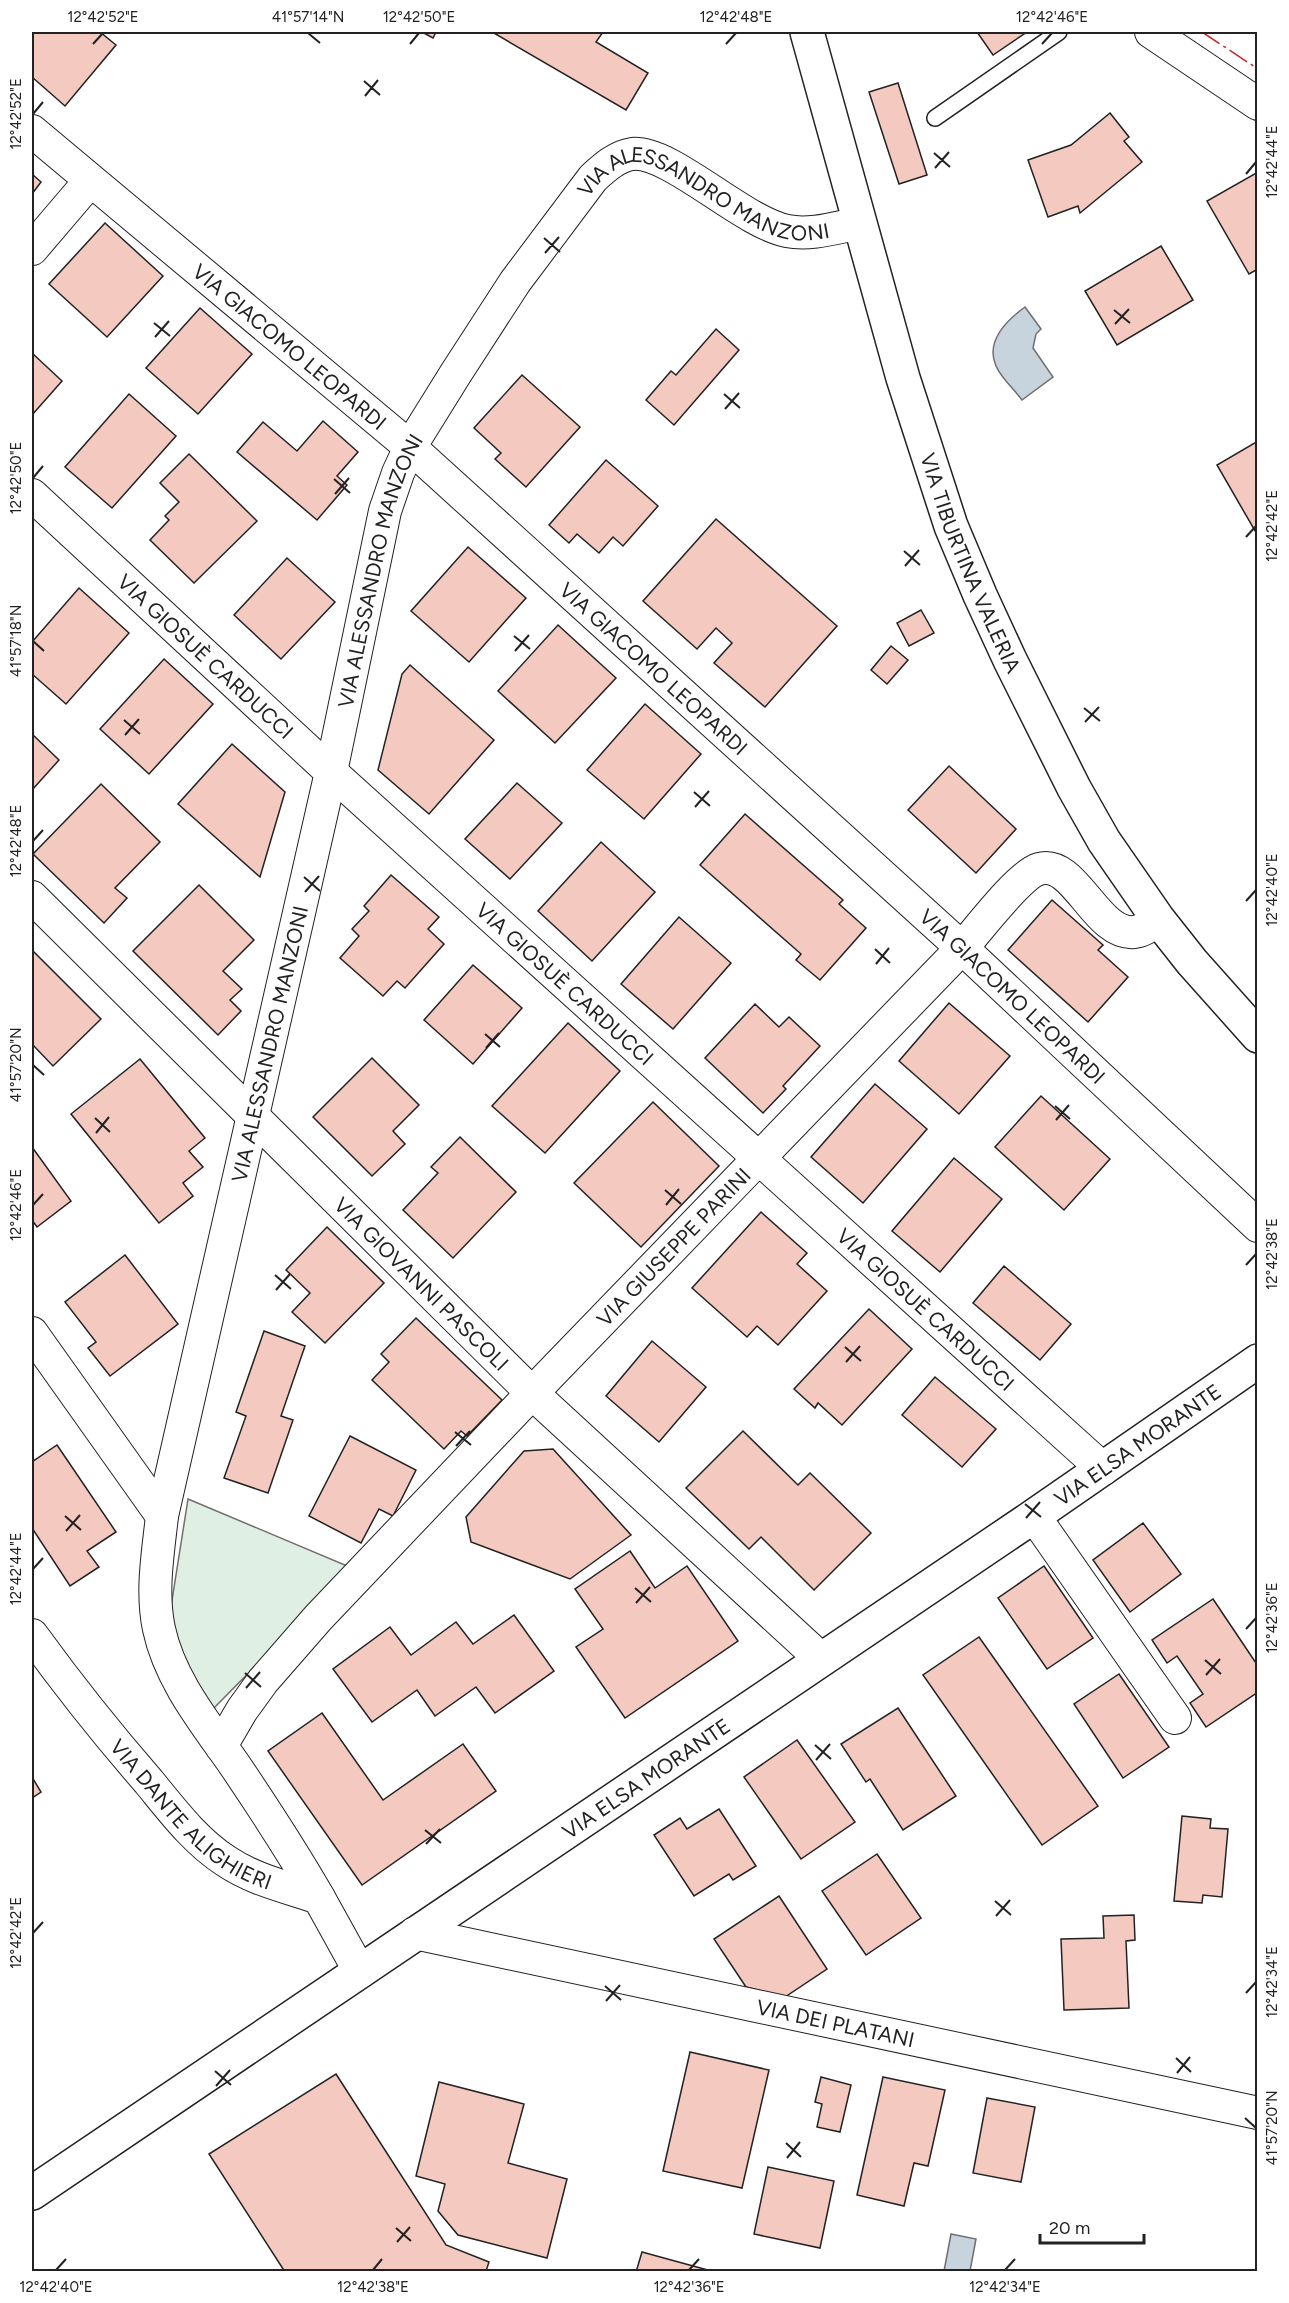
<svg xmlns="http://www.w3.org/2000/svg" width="1289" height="2303" viewBox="0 0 1289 2303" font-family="Figtree,sans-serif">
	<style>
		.green { fill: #e0efe3; stroke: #6f6f6f; stroke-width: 1.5 }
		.water { fill: #c7d3dd; stroke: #6f6f6f; stroke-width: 1.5 }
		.building { fill: #f3c9c0; stroke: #222; stroke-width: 1.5 }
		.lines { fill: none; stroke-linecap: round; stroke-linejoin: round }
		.lane-casing { stroke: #222; stroke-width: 18 }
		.street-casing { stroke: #222; stroke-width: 34 }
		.secondary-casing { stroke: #222; stroke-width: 36 }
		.primary-casing { stroke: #222; stroke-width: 36 }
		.lane { stroke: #fff; stroke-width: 15 }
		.street { stroke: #fff; stroke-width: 32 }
		.secondary { stroke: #fff; stroke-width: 33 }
		.primary { stroke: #fff; stroke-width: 33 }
		.power { stroke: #c62828; stroke-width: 1.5; stroke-dasharray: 21 4.5 3 4.5; stroke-linecap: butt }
		.ticks { fill: none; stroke: #222; stroke-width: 2 }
		.labels { text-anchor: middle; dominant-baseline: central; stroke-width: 4.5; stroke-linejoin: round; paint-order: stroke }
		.street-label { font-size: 21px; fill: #222; stroke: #fff }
		.neatline { fill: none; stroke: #222; stroke-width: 2 }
		.ticks-label { font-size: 15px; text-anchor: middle; fill: #222 }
	</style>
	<rect width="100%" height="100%" fill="#fff"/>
	<polygon class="green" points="188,1499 352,1568 210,1712 183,1667 170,1613"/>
	<g class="water">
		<path d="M1025,307L1041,329L1036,334L1033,348L1053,377L1022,400C1014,389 1001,378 996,366C985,341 1007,320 1025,307Z"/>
		<polygon points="951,2234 976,2239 970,2271 944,2271"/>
	</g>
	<g class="building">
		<polygon points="32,32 100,32 116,45 65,106 32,77"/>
		<polygon points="422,32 436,32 433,38"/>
		<polygon points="492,32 603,32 596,42 648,73 626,110"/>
		<polygon points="977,32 1027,32 993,55"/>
		<polygon points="898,83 927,175 899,184 869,92"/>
		<polygon points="1110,113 1129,137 1124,141 1142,162 1080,213 1078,206 1048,217 1028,160 1071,145"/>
		<polygon points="1258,172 1258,269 1249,274 1207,201"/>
		<polygon points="32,174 41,182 32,194"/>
		<polygon points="105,223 163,276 107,337 49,284"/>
		<polygon points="1161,246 1193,300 1117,345 1085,291"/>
		<polygon points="200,308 252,354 198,414 146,368"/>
		<polygon points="716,329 739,350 674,425 646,400 671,371 676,375"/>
		<polygon points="32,353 62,381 32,415"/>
		<polygon points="522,375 580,427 526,487 495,459 501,453 474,428"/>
		<polygon points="129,394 176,436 112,508 65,467"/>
		<polygon points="323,421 358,452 337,476 347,485 317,520 237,452 263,422 297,451"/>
		<polygon points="1258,441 1258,536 1217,465"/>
		<polygon points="189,454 257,521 194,583 150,540 169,520 165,516 179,502 160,483"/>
		<polygon points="606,460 658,506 623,546 613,537 599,553 577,534 569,543 549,525"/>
		<polygon points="716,519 837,626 765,707 714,663 732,643 716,628 697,649 643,601"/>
		<polygon points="468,547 526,598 469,662 411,611"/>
		<polygon points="287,558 335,602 281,659 234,615"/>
		<polygon points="79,588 129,633 66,704 32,674 32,642"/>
		<polygon points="921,610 934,633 909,646 897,623"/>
		<polygon points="558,625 616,678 555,743 498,691"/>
		<polygon points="891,646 908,660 887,684 871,670"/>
		<polygon points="164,659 213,704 149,774 100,729"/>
		<polygon points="410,665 494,740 429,814 378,770 402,674"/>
		<polygon points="645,704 701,754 644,819 587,770"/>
		<polygon points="32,734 59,760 32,790"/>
		<polygon points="232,744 285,792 260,877 178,804"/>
		<polygon points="949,766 1016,829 976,873 908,810"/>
		<polygon points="517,783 562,823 510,879 465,839"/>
		<polygon points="101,784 160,842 115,888 127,898 104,923 33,854"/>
		<polygon points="745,814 843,900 839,904 866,928 820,980 796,960 801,954 700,865"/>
		<polygon points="601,842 655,892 592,961 538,911"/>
		<polygon points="391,875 439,917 428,929 444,944 405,988 397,981 383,996 340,958 359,936 352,929 369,911 364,906"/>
		<polygon points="199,885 254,940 223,971 242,989 230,1000 241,1011 218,1035 133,951"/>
		<polygon points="1052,900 1103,945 1098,950 1128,977 1088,1022 1008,950"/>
		<polygon points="679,917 731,963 673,1029 621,984"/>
		<polygon points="32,950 101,1019 53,1066 32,1044"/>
		<polygon points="473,965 522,1008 473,1064 424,1020"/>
		<polygon points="949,1003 1010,1056 959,1114 899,1061"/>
		<polygon points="755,1004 779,1027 789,1017 820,1046 783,1086 786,1089 763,1113 705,1058"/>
		<polygon points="568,1023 620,1071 545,1153 492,1106"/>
		<polygon points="372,1058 419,1105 393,1131 405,1144 372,1176 313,1117"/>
		<polygon points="140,1059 205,1138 189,1151 203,1167 183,1183 193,1196 159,1223 71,1114"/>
		<polygon points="875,1084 927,1129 863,1203 811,1157"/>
		<polygon points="1041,1096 1110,1159 1064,1210 995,1147"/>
		<polygon points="653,1102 719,1166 641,1247 574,1183"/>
		<polygon points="460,1137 516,1192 453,1258 403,1210 438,1173 431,1167"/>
		<polygon points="32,1147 71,1201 37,1227 32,1220"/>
		<polygon points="954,1158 1002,1199 940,1272 892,1231"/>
		<polygon points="761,1212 807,1253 797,1264 827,1291 778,1345 757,1326 747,1337 692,1288"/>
		<polygon points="327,1227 384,1283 325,1343 292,1312 310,1293 286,1270"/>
		<polygon points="125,1255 178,1324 110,1376 88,1348 96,1342 65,1302"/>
		<polygon points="1004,1266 1071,1324 1040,1360 973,1303"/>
		<polygon points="869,1309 912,1349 842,1425 818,1403 815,1408 794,1389"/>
		<polygon points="416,1318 502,1400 467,1436 461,1431 444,1449 372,1380 389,1362 381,1354"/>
		<polygon points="264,1331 305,1346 281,1416 293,1420 268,1493 224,1478 246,1416 236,1412"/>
		<polygon points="652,1341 706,1387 659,1442 606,1396"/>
		<polygon points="935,1377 996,1429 962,1467 902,1415"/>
		<polygon points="743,1431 798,1485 810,1473 871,1533 814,1590 761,1537 749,1549 686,1488"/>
		<polygon points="350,1436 416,1470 393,1516 379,1509 361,1543 309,1516"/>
		<polygon points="57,1445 116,1532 87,1551 99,1567 70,1586 32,1528 32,1462"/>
		<polygon points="553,1449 631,1535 570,1579 471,1542 466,1517 524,1451"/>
		<polygon points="1143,1523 1181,1574 1130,1612 1093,1560"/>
		<polygon points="630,1551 655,1588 687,1566 738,1641 625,1718 576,1647 603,1629 575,1589"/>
		<polygon points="1044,1566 1093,1638 1047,1669 998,1598"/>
		<polygon points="1213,1599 1258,1666 1258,1692 1206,1727 1190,1703 1203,1694 1177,1656 1167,1663 1152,1640"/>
		<polygon points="514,1615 554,1671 495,1713 476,1687 435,1716 417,1690 372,1722 333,1669 390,1627 411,1655 456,1622 473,1644"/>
		<polygon points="979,1637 1098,1806 1042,1845 923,1675"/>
		<polygon points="1119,1674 1169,1747 1123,1778 1074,1704"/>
		<polygon points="898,1708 956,1796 903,1830 870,1779 866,1782 841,1744"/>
		<polygon points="322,1713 383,1800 463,1744 496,1791 362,1885 268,1751"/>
		<polygon points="797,1740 855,1822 801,1859 744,1777"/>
		<polygon points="32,1777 41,1792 32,1798"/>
		<polygon points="719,1809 756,1866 733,1880 729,1874 694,1896 654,1835 680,1818 687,1829"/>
		<polygon points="1182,1816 1211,1819 1210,1828 1228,1829 1222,1897 1203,1895 1202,1903 1174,1901"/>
		<polygon points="877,1854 921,1918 866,1955 822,1891"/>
		<polygon points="779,1896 827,1969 785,1997 746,1987 714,1939"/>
		<polygon points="1134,1915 1135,1940 1126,1941 1129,2008 1064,2010 1061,1939 1104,1938 1103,1916"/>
		<polygon points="690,2052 769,2070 742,2188 663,2171"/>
		<polygon points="336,2074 446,2245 489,2262 486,2271 488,2272 285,2272 209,2154"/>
		<polygon points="821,2077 851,2085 840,2132 817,2127 822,2104 815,2102"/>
		<polygon points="883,2077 945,2090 928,2166 914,2163 904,2206 857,2195"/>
		<polygon points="439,2082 524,2104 508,2163 567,2179 547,2258 458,2235 438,2211 445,2184 416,2176"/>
		<polygon points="987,2098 1035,2107 1021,2182 973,2173"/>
		<polygon points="768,2167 834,2181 820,2248 754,2234"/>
		<polygon points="642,2252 715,2272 636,2272"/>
	</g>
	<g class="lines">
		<defs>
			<polyline id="lane" points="935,118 1059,32"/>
			<g id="street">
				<polyline points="1151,32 1258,104"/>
				<path id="s1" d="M32,131L410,447L962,948L1258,1226"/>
				<polyline points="32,249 90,181"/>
				<path id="s2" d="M32,495L331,772L1103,1469"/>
				<path id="s3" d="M32,897L532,1393L821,1659"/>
				<polyline points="32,1333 162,1516"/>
				<polyline points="1034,1516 1175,1718"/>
				<path id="s4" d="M32,1635C69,1686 108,1735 149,1782C172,1810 195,1841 226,1861C254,1880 287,1887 319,1898L360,1972"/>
				<path id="s5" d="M221,1746L242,1710L263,1681L318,1618L532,1393L962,948C977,931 1019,875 1039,869C1075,858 1096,936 1134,932C1144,931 1151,925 1158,919"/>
				<path id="s6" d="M319,1898C293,1853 265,1810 236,1767C207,1725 170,1681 159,1629C151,1592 158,1553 162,1516L331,772L385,511L398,473L410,447L456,373L515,282L593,178C604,168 617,156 632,154C670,150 742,222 787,231C811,236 838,227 860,223"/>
				<path id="s7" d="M415,1933L1258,2113"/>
			</g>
			<g id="secondary">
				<path id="s8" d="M32,2193L1034,1516L1258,1361"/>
			</g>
			<g id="primary">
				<path id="s9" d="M807,32L903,378L951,526L980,595L1010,660L1074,788L1104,841L1158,919L1192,962L1258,1036"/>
			</g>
		</defs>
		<use href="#lane" class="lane-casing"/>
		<use href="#street" class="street-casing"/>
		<use href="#secondary" class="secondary-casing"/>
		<use href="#primary" class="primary-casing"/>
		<use href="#lane" class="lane"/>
		<use href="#street" class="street"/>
		<use href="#secondary" class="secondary"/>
		<use href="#primary" class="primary"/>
		<polyline class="power" points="1202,32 1258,69"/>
	</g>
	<path class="ticks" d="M308,33L320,43M93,44L103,33M410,44L419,33M726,44L736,33M1042,44L1052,33M364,81L380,95M365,96L378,80M33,114L43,102M934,153L950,167M935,168L949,152M1246,174L1256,162M544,238L560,252M545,253L559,237M1114,310L1130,323M154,323L170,336M1115,324L1129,309M155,337L169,321M724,394L740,408M725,409L739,393M33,478L43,466M334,479L350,493M335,494L349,478M1246,537L1256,526M904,551L920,565M905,566L919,550M514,636L530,649M33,641L44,651M515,651L529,635M1084,708L1100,721M124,720L140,734M1085,722L1099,707M125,735L139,719M694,792L710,806M695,807L709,791M33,841L43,830M304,877L320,891M305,892L319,876M1246,901L1256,890M875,949L890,963M876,964L889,948M485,1034L500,1047M486,1048L499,1033M33,1065L44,1075M1055,1106L1070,1119M95,1118L110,1132M1056,1120L1069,1105M96,1133L109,1117M665,1190L681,1204M33,1205L43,1194M666,1205L679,1189M1246,1265L1256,1254M275,1275L291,1289M276,1290L290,1274M845,1347L861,1361M846,1362L860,1346M455,1432L471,1445M456,1446L470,1431M1025,1504L1041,1517M65,1516L81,1530M1026,1518L1040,1502M66,1531L80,1515M33,1569L43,1558M635,1588L651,1602M636,1603L650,1587M1246,1629L1256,1618M1205,1660L1221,1674M245,1673L261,1687M1206,1675L1220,1659M246,1688L260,1672M815,1745L831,1759M816,1760L830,1744M425,1830L441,1843M426,1844L440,1829M995,1901L1011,1915M996,1916L1010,1900M33,1933L43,1922M605,1986L621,2000M1246,1993L1256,1982M606,2001L620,1985M1176,2058L1191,2072M215,2071L231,2085M1177,2073L1190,2057M216,2086L230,2070M1245,2118L1256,2128M786,2143L801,2157M787,2158L800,2142M396,2228L411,2241M397,2242L410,2227M56,2270L66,2259M373,2270L382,2259M689,2270L699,2259M1005,2270L1015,2259"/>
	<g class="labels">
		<g class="street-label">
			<text stroke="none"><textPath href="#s6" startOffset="1974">VIA ALESSANDRO MANZONI</textPath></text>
			<text stroke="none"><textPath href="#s1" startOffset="336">VIA GIACOMO LEOPARDI</textPath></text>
			<text stroke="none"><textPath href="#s9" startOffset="556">VIA TIBURTINA VALERIA</textPath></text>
			<text stroke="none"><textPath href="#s6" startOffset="1398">VIA ALESSANDRO MANZONI</textPath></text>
			<text stroke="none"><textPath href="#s2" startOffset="237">VIA GIOSUÈ CARDUCCI</textPath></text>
			<text stroke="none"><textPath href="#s1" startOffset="822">VIA GIACOMO LEOPARDI</textPath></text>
			<text stroke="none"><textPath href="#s2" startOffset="723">VIA GIOSUÈ CARDUCCI</textPath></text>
			<text stroke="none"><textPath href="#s1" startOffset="1308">VIA GIACOMO LEOPARDI</textPath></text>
			<text stroke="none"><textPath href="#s6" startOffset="912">VIA ALESSANDRO MANZONI</textPath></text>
			<text stroke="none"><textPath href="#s5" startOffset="675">VIA GIUSEPPE PARINI</textPath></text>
			<text stroke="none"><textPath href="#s3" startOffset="549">VIA GIOVANNI PASCOLI</textPath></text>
			<text stroke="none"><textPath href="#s2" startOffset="1209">VIA GIOSUÈ CARDUCCI</textPath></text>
			<text stroke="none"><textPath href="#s8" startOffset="1335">VIA ELSA MORANTE</textPath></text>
			<text stroke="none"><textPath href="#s8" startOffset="741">VIA ELSA MORANTE</textPath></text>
			<text stroke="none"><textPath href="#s4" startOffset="242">VIA DANTE ALIGHIERI</textPath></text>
			<text stroke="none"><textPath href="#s7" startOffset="430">VIA DEI PLATANI</textPath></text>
		</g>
	</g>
	<rect width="1289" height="2303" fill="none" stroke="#ffffff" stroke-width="66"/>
	<path d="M1040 2234v9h104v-9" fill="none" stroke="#222222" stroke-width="3"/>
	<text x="1049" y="2234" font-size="18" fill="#222222" stroke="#ffffff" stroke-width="4.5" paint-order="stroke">20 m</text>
	<rect x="33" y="33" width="1223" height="2237" class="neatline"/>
	<g class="ticks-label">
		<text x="103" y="22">12°42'52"E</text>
		<text x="308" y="22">41°57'14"N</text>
		<text x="419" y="22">12°42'50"E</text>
		<text x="736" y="22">12°42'48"E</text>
		<text x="1052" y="22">12°42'46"E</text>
		<text transform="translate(16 114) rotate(-90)" y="5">12°42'52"E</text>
		<text transform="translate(1272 162) rotate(-90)" y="5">12°42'44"E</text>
		<text transform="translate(16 478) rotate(-90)" y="5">12°42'50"E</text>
		<text transform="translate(1272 526) rotate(-90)" y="5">12°42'42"E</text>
		<text transform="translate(16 641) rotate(-90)" y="5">41°57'18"N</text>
		<text transform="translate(16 841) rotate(-90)" y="5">12°42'48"E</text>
		<text transform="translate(1272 890) rotate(-90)" y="5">12°42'40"E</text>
		<text transform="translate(16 1065) rotate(-90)" y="5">41°57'20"N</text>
		<text transform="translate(16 1205) rotate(-90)" y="5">12°42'46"E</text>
		<text transform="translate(1272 1254) rotate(-90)" y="5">12°42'38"E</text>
		<text transform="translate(16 1569) rotate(-90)" y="5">12°42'44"E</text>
		<text transform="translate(1272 1618) rotate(-90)" y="5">12°42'36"E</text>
		<text transform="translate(16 1933) rotate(-90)" y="5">12°42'42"E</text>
		<text transform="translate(1272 1982) rotate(-90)" y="5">12°42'34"E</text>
		<text transform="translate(1272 2128) rotate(-90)" y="5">41°57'20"N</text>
		<text x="56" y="2292">12°42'40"E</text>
		<text x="373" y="2292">12°42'38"E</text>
		<text x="689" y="2292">12°42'36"E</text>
		<text x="1005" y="2292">12°42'34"E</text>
	</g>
</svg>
